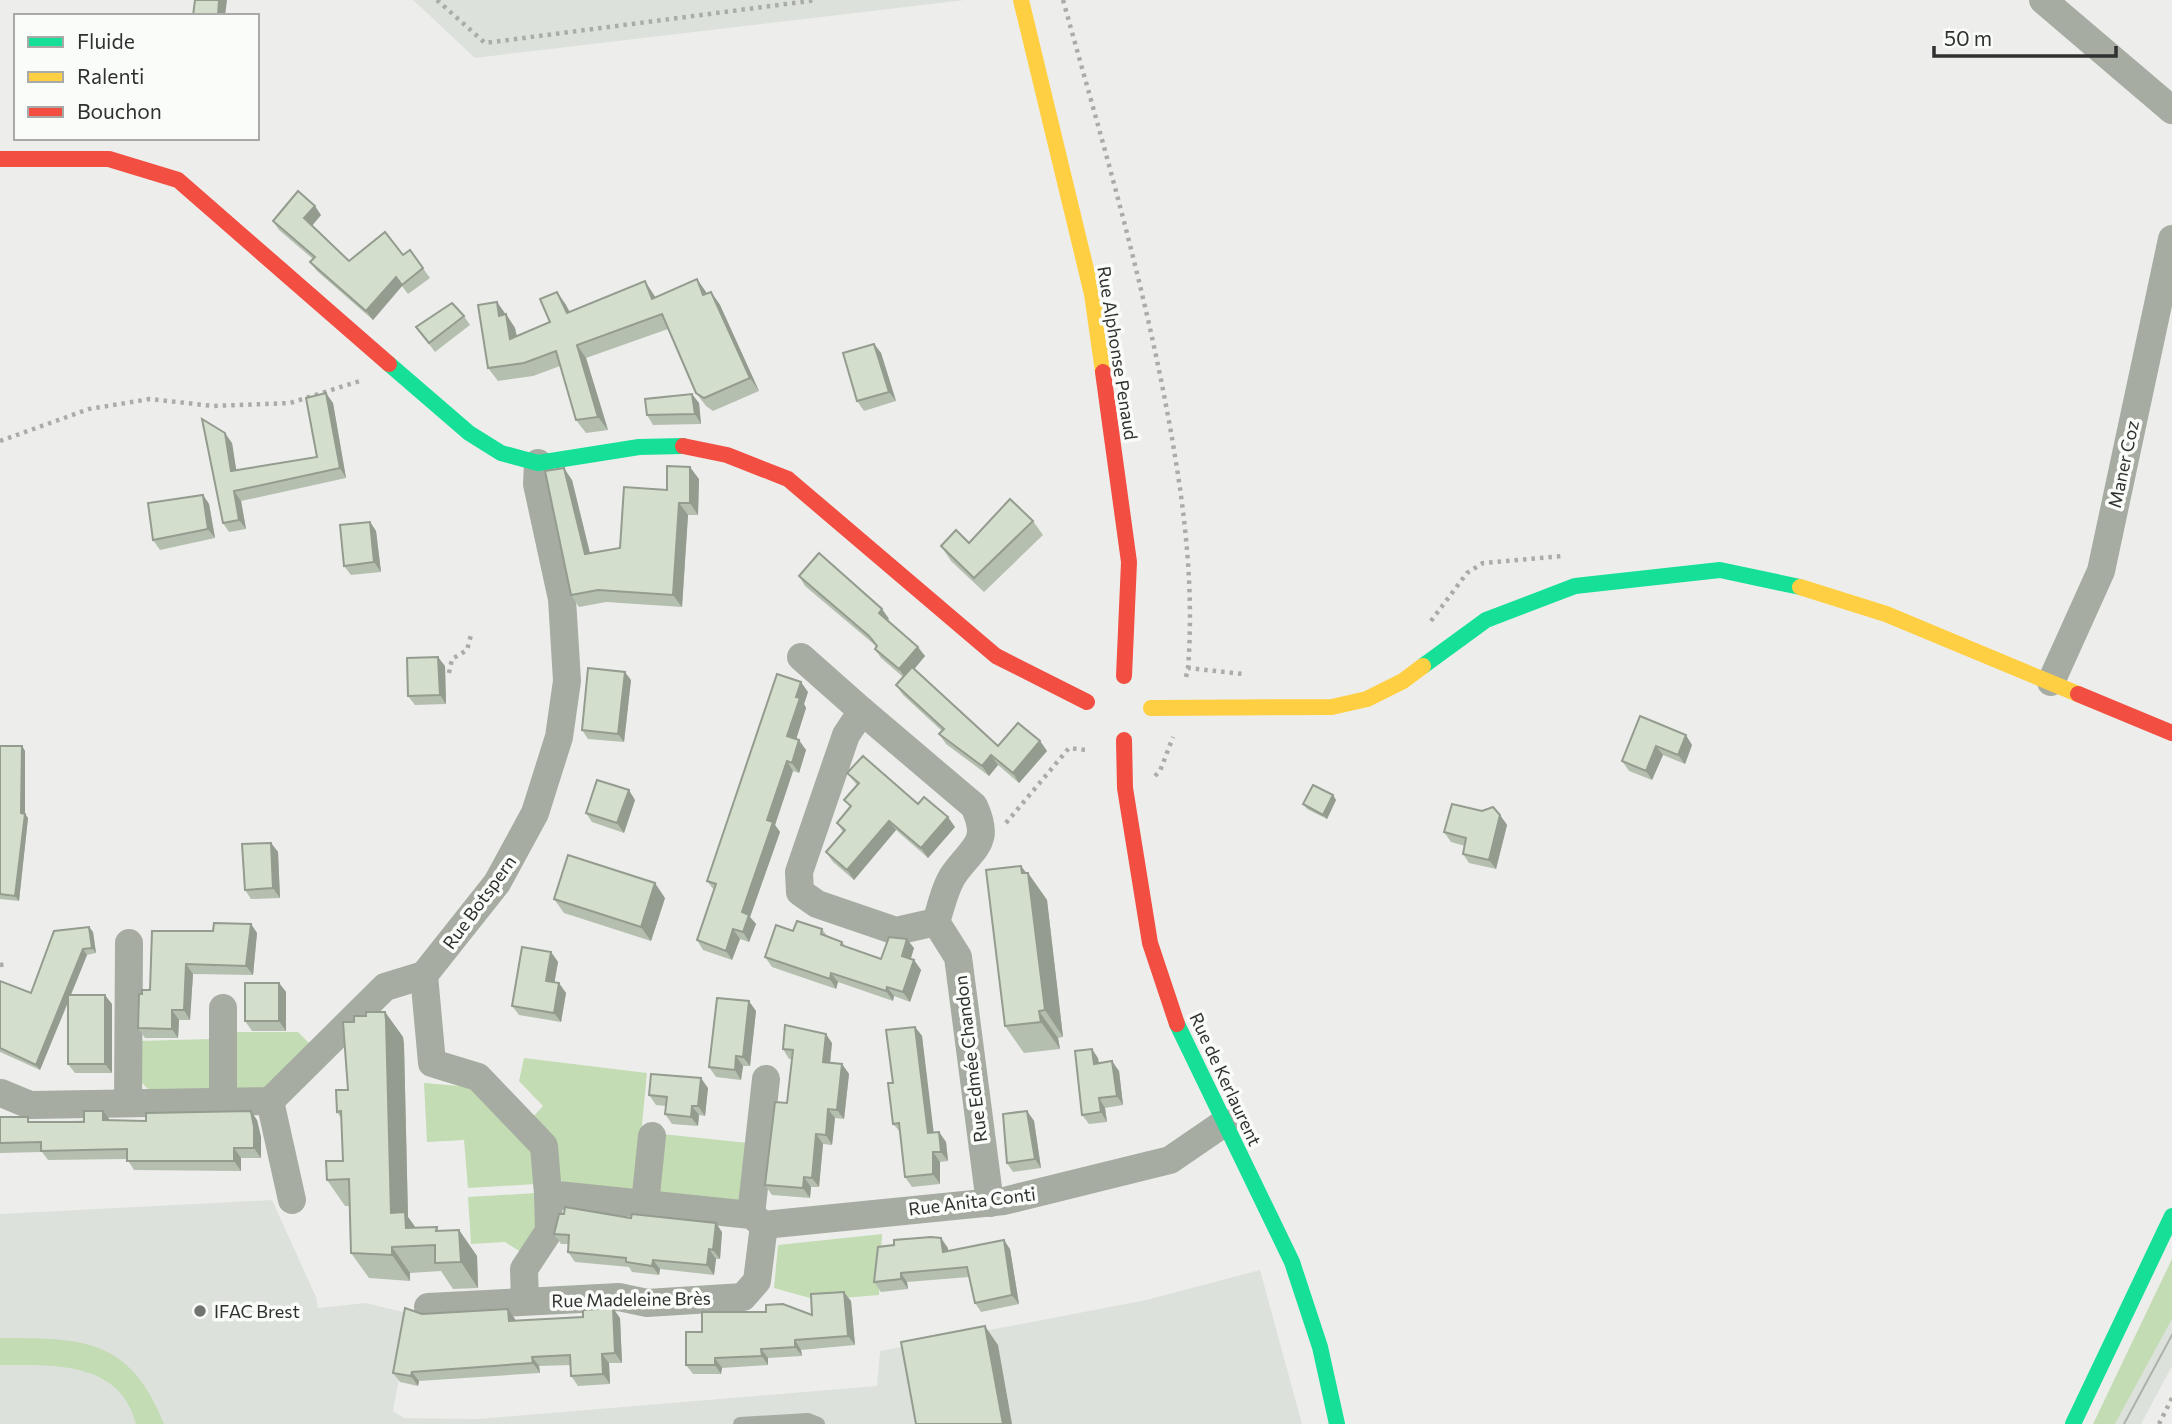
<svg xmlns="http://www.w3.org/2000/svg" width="2172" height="1424" viewBox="0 0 2172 1424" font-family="Commissioner,sans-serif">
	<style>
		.built { fill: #dde1db }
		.green { fill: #c3dcb3 }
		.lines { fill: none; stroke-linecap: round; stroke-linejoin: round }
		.path { stroke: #aaada7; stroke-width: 4.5; stroke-dasharray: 3.5 5; stroke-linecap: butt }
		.lane { stroke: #a6aca2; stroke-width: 14 }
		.street { stroke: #a6aca2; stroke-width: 28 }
		.fast { stroke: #16e098; stroke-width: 16 }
		.slow { stroke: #ffcf43; stroke-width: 16 }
		.jam { stroke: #f24e42; stroke-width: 16 }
		.tram { stroke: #adb1ab; stroke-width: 2 }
		.wall { fill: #b5bfaf }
		.shaded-wall { fill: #949b8f }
		.building { fill: #d3decc; stroke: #949b8f; stroke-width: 2 }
		.poi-dot { fill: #727271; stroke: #fafcf9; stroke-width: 2.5 }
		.labels { text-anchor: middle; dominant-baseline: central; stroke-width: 7; stroke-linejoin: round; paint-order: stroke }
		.street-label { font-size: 18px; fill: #2f302f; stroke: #fafcf9 }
		.poi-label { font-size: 18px; fill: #2f302f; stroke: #fafcf9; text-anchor: start }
	</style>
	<rect width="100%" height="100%" fill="#edeeec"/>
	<g class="built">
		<polygon points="413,0 965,0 475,58"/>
		<polygon points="272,1200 316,1297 318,1308 366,1303 411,1314 393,1411 404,1418 478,1419 877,1386 880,1351 1146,1300 1260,1270 1302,1424 0,1424 0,1214"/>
		<polygon points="2172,1319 2172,1366 2141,1424 2115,1424"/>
	</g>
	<g class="green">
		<polygon points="233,1032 298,1032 310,1044 261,1091 241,1091 233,1084"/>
		<polygon points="211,1039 211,1086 203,1093 152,1093 139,1080 138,1041"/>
		<polygon points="524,1058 647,1073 636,1186 629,1192 567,1186 556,1175 531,1119 543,1106 519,1081"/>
		<polygon points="424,1083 471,1087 534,1153 536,1184 468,1188 464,1140 427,1142"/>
		<polygon points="662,1134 748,1143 743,1197 735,1202 663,1195 657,1188"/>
		<polygon points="536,1193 538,1230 521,1252 505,1242 471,1244 468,1197"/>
		<polygon points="882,1234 879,1295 817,1300 774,1288 778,1245"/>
		<polygon points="2172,1259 2172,1319 2115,1424 2093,1424"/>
		<path d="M0,1338C83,1338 130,1338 164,1424H136C120,1360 51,1365 0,1365Z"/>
	</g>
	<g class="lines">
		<g class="path">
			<polyline points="437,0 485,43 817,0"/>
			<path d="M1063,0C1100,133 1139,265 1165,400C1182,489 1195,578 1188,668"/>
			<polyline points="0,441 89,409 150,399 213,406 290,403 363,380"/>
			<polyline points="1431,621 1467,573 1483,563 1563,556"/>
			<polyline points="449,673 452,659 467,650 471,635"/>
			<polyline points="1186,677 1188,668 1243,674"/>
			<polyline points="1155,776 1160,771 1173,737"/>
			<polyline points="1006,823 1069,748 1086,750"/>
			<polyline points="0,965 6,964"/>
			<polyline points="2159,1424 2172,1398"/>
		</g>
		<polyline class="lane" points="740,1424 808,1420 818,1424"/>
		<g class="street">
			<polyline points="2043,0 2172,110"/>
			<polyline points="801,657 862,711"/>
			<polyline points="2051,682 2101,571 2172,239"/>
			<path d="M936,922L896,931L817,904L800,892L799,872L846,735L862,711L974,806C991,843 974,846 954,874C945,887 941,907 936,922L958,957L990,1203"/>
			<polyline points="424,975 432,1063 478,1077 544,1146 548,1194 751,1215 764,1225 1004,1201 1170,1160 1224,1123"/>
			<polyline points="1,1093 30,1105 270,1101 385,987 424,975 497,883 535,813 559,737 567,681 562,599 537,484 538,463"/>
			<polyline points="270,1101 292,1200"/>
			<polyline points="223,1102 223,1008"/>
			<polyline points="128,1103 129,943"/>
			<polyline points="645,1204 652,1136"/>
			<polyline points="751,1215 766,1079"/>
			<polyline points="525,1301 524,1269 549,1231 548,1194"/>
			<polyline points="428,1307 619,1297 647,1303 743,1297 757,1281 764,1225"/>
		</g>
		<g class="fast">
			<polyline points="389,364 469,433 501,453 538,463 639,447 683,446"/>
			<polyline points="1423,666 1486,620 1575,586 1720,570 1800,587"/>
			<polyline points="1177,1024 1292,1262 1320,1347 1337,1424"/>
			<polyline points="2073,1424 2172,1216"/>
		</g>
		<g class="slow">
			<polyline points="1021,0 1092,294 1103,372"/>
			<polyline points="1800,587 1886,614 2078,694"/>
			<polyline points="1151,708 1332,707 1367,699 1403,681 1423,666"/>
		</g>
		<g class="jam">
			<polyline points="0,159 109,159 178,180 389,364"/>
			<polyline points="1103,372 1129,562 1124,676"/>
			<polyline points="683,446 727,455 788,479 996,656 1087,702"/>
			<polyline points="2078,694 2172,733"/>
			<polyline points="1124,740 1125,788 1150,943 1177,1024"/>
		</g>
		<polyline class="tram" points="2124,1424 2172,1335"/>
	</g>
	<g class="wall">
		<polygon points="321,215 312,225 349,261 403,255 410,250 430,278 408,294 402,286 373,320 317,271 310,262 313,259 279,230 273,221"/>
		<polygon points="697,279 707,294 711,292 720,305 759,391 713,411 706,406 696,393 668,329 586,358 608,430 586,433 576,420 560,366 533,376 498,381 488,368 497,302 515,328 517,336 550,322 557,292 566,305 570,312 654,295 655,298"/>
		<polygon points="464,316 470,325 435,352 416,327"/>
		<polygon points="874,344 881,353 896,401 864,411 857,401"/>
		<polygon points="333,403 346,478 241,501 246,529 229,532 223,523 232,443 236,470 317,457"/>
		<polygon points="699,403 701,424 653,425 647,415"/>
		<polygon points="699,479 698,515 688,515 682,607 606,602 579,607 571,595 572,480 590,553 620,548 667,490"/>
		<polygon points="203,495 209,504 215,538 160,550 153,540"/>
		<polygon points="1033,521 1043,535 984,592 951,561 941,546 969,543"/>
		<polygon points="370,522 376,531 381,572 351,575 344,566"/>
		<polygon points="799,576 882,609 889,619 887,620 925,656 914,669 998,746 1040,741 1047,751 1019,783 998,765 989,776 946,744 939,734 942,731 903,695 896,685 903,677 881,658 875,649 876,646 805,586"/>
		<polygon points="445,666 446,704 415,705 408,696"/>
		<polygon points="631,680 624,742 588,739 582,730"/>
		<polygon points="808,692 804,704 806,708 796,739 806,750 799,773 793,771 775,825 780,832 750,917 756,924 749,942 740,939 732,960 703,950 697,940 714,890 707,881"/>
		<polygon points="1640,716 1692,745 1685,764 1663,755 1652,780 1629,771 1622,761"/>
		<polygon points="0,746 22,746 25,751 25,814 28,818 19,901 0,899"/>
		<polygon points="847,773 918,804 955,827 928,858 896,830 854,880 833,862 826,852 843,832 837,823 850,807 844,800 857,785"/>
		<polygon points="1333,795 1336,800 1327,819 1307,809 1303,804"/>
		<polygon points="635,800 624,833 592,822 586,813"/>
		<polygon points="1500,815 1507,825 1496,869 1469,863 1463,854 1465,846 1451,842 1444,832"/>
		<polygon points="271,843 278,852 280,898 251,899 245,890"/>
		<polygon points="1026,873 1028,873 1047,900 1063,1037 1058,1038 1060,1049 1024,1053 1005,1026"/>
		<polygon points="665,898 651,941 564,913 554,899"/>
		<polygon points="251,924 257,933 253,975 193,974 190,1020 179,1020 178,1038 145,1038 138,1028 142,994 150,990 213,931"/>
		<polygon points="89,927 93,932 96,953 87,955 71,995 112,1004 112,1073 75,1073 68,1064 68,1003 40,1070 0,1052 0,981 31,993"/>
		<polygon points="822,929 828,937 842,942 846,947 881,959 914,948 911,959 914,960 921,970 910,1002 894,996 893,1001 838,982 836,989 772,967 765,957 793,931"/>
		<polygon points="551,952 558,962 554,983 566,993 561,1022 519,1015 512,1006"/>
		<polygon points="279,983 286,992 286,1031 252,1031 245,1021"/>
		<polygon points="756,1011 750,1066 743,1066 741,1080 716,1077 709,1067"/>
		<polygon points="385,1012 403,1037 404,1045 408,1217 416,1228 437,1227 439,1231 459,1230 477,1256 478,1288 453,1289 441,1271 410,1273 410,1281 369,1278 351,1253 350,1206 345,1206 327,1180 343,1161 341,1118 337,1112 348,1090 366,1016"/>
		<polygon points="915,1027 922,1036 933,1133 939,1132 946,1142 948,1161 940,1162 940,1184 912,1187 905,1177 901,1133 893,1124 893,1083"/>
		<polygon points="832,1043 830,1063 842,1064 849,1074 844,1119 835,1118 832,1145 823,1144 819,1187 811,1187 810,1198 772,1195 765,1185 787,1103 792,1059 789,1059 783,1049"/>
		<polygon points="1098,1058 1099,1063 1119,1071 1123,1105 1105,1108 1107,1122 1089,1124 1082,1115"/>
		<polygon points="708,1088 705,1116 699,1115 698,1126 672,1124 665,1114 666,1106 656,1105 649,1095"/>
		<polygon points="1027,1111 1034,1121 1041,1168 1013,1172 1007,1163"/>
		<polygon points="0,1117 31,1122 110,1120 257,1120 261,1137 261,1158 241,1158 241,1171 134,1170 127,1159 48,1160 42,1152 0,1153"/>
		<polygon points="722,1232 720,1259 716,1259 714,1275 660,1269 659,1275 632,1272 629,1267 575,1262 568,1252 569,1244 561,1244 554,1234"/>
		<polygon points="948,1248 948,1251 1010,1249 1019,1304 981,1312 975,1303 969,1277 907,1282 908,1289 881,1292 874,1282"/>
		<polygon points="851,1301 855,1345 801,1350 802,1356 768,1358 768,1365 722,1368 721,1374 693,1374 686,1365 812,1315"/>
		<polygon points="508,1309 515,1321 620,1318 622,1363 609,1363 610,1384 578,1386 571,1376 571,1365 539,1366 540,1373 419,1381 418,1386 400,1382 393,1373 422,1314"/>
	</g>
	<g class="shaded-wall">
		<polygon points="219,0 227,0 225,16 218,16"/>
		<polygon points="315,206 321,215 311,227 304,218"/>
		<polygon points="396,277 402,286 373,320 366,311"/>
		<polygon points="697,279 706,292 712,309 703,295"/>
		<polygon points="645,281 654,295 662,312 652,299"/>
		<polygon points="557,292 566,305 576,326 567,313"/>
		<polygon points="711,292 720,305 759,391 750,378"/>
		<polygon points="497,302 506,315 499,316"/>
		<polygon points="506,314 515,328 519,352 510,339"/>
		<polygon points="874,344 881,353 896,401 889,392"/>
		<polygon points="577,345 586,358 608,430 598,417"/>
		<polygon points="326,393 333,403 346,478 340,468"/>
		<polygon points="692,394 699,403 701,424 695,414"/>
		<polygon points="225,433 232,443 238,481 231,471"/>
		<polygon points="690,467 699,479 698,515 690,503"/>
		<polygon points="564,468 572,480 593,566 585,554"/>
		<polygon points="234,491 241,501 246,529 239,520"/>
		<polygon points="203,495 209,504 215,538 208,529"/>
		<polygon points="679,503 688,515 682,607 673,595"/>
		<polygon points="370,522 376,531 381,572 374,562"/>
		<polygon points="882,609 889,619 885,622 879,613"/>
		<polygon points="918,647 925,656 906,679 899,669"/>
		<polygon points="438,657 445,666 446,704 440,695"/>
		<polygon points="625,672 631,680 624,742 618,734"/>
		<polygon points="801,682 808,692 804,704 806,708 794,746 787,736 796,697"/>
		<polygon points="1686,735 1692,745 1685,764 1678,755"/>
		<polygon points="799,740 806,750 799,773 792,763"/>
		<polygon points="1040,741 1047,751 1019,783 1013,773"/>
		<polygon points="22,746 25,751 25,814 28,818 19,901 15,896 21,813"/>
		<polygon points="1656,746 1663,755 1652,780 1646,771"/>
		<polygon points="991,755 998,765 989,776 982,766"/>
		<polygon points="787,761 793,771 775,825 780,832 750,917 756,924 749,942 743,932 742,912 767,820"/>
		<polygon points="629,790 635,800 624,833 617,823"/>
		<polygon points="1333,795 1336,800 1327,819 1323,815"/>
		<polygon points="1500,815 1507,825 1496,869 1489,860"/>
		<polygon points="948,817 955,827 928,858 921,848"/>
		<polygon points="889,821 896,830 854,880 847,870"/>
		<polygon points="271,843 278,852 280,898 273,888"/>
		<polygon points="1021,866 1028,875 1028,873 1047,900 1063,1037 1045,1010"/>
		<polygon points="655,883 665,898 651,941 641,927"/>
		<polygon points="251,924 257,933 253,975 246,966"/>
		<polygon points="89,927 93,932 96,953 92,948"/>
		<polygon points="733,929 740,939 732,960 726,951"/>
		<polygon points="907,939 914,948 908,966 902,956"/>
		<polygon points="83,949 87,955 40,1070 36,1065"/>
		<polygon points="551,952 558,962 553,991 546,981"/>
		<polygon points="914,960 921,970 910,1002 903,992"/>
		<polygon points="186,964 193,974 190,1020 184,1010"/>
		<polygon points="831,973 838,982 836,989 830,979"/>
		<polygon points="279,983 286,992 286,1031 279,1021"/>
		<polygon points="559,983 566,993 561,1022 554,1013"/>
		<polygon points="887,987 894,996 893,1001 886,991"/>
		<polygon points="105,995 112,1004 112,1073 105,1064"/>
		<polygon points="749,1001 756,1011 750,1066 743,1057"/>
		<polygon points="172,1010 179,1020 178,1038 172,1029"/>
		<polygon points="1039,1011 1058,1038 1060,1049 1041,1022"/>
		<polygon points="385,1012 403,1037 404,1045 408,1217 423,1238 409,1238 391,1213"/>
		<polygon points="915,1027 922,1036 935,1143 928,1133"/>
		<polygon points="826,1034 832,1043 829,1072 823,1062"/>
		<polygon points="1092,1049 1098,1058 1100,1073 1094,1064"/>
		<polygon points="736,1056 743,1066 741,1080 735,1070"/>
		<polygon points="1112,1061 1119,1071 1123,1105 1117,1096"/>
		<polygon points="842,1064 849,1074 844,1119 837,1110"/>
		<polygon points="701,1078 708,1088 705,1116 698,1106"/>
		<polygon points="1099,1098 1105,1108 1107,1122 1101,1112"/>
		<polygon points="692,1106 699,1115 698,1126 691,1117"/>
		<polygon points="828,1109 835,1118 832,1145 826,1135"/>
		<polygon points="103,1111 110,1120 103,1120"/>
		<polygon points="251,1111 257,1120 261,1137 261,1158 254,1148"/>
		<polygon points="1027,1111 1034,1121 1041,1168 1035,1159"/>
		<polygon points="939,1132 946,1142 948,1161 941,1152"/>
		<polygon points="816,1134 823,1144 819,1187 812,1178"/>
		<polygon points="234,1148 241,1158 241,1171 234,1161"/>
		<polygon points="933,1152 940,1162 940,1184 933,1174"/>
		<polygon points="804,1177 811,1187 810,1198 803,1188"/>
		<polygon points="716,1223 722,1232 720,1259 713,1250"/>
		<polygon points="459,1230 477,1256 478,1288 461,1262"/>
		<polygon points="941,1238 948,1248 949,1262 943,1252"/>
		<polygon points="1004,1240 1010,1249 1019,1304 1012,1295"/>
		<polygon points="392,1247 410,1273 410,1281 392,1255"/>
		<polygon points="709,1249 716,1259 714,1275 707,1265"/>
		<polygon points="653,1260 660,1269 659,1275 652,1266"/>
		<polygon points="901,1273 907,1282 908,1289 901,1279"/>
		<polygon points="844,1292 851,1301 855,1345 848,1336"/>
		<polygon points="613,1308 620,1318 622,1363 615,1353"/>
		<polygon points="508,1309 515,1319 516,1331 509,1321"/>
		<polygon points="985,1326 998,1345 1012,1424 1003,1424"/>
		<polygon points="795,1340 801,1350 802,1356 795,1347"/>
		<polygon points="761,1349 768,1358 768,1365 762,1356"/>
		<polygon points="602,1354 609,1363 610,1384 603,1374"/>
		<polygon points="532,1357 539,1366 540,1373 533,1363"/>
		<polygon points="715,1358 722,1368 721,1374 715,1365"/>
		<polygon points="412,1372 419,1381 418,1386 411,1376"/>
	</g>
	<g class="building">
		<polygon points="195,0 219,0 218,16 193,16"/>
		<polygon points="298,191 315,206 304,218 349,261 385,232 403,255 410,250 423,268 402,285 396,277 366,311 310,262 315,257 273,221"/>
		<polygon points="697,279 703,295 711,292 750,378 704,398 696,393 662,314 577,345 598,417 576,420 556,351 524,363 488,368 478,305 497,302 499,316 506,314 510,339 550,322 540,299 557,292 567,313 645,281 652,299"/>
		<polygon points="452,303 464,316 429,343 416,327"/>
		<polygon points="874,344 889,392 857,401 843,353"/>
		<polygon points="326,393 340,468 234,491 239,520 223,523 202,419 225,433 231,471 317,457 306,398"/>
		<polygon points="692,394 695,414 647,415 645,399"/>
		<polygon points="667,466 690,467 690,503 679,503 673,595 598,590 571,595 545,471 564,468 585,554 620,548 624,487 667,490"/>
		<polygon points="203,495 208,529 153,540 148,503"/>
		<polygon points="1010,499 1033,521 974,578 941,546 956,530 969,543"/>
		<polygon points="370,522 374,562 344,566 340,525"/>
		<polygon points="819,553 882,609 879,613 918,647 899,669 875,649 877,646 869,636 799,576"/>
		<polygon points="438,657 440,695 408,696 407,658"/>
		<polygon points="912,667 998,746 1018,723 1040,741 1013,773 991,755 982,766 939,734 944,729 896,685"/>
		<polygon points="588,668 625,672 618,734 582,730"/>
		<polygon points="777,674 801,682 796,697 800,698 787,736 799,740 792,763 787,761 767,820 773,822 742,912 749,915 743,932 733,929 726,951 697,940 716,884 707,881"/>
		<polygon points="1640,716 1686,735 1678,755 1656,746 1646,771 1622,761"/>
		<polygon points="0,746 22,746 21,813 25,814 15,896 0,894"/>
		<polygon points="863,756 918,804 924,797 948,817 921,848 889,821 847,870 826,852 845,830 837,823 851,806 844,800 859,783 847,773"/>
		<polygon points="597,780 629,790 617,823 586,813"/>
		<polygon points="1313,785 1333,795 1323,815 1303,804"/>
		<polygon points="1452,804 1482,811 1493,807 1500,815 1489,860 1463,854 1466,838 1444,832"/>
		<polygon points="271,843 273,888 245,890 242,844"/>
		<polygon points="568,855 655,883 641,927 554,899"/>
		<polygon points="1021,866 1022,873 1028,873 1045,1010 1039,1011 1041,1022 1005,1026 986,870"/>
		<polygon points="797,921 822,929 821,934 842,942 841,945 881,959 889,937 907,939 902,956 914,960 903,992 887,987 886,991 831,973 830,979 765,957 776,925 793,931"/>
		<polygon points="214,923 251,924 246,966 186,964 184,1010 172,1010 172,1029 138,1028 139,994 142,994 142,990 150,990 152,931 213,931"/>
		<polygon points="89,927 92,948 83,949 36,1065 0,1048 0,981 31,993 54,931"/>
		<polygon points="522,947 551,952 546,981 559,983 554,1013 512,1006"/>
		<rect x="245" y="983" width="34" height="38"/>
		<rect x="68" y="995" width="37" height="69"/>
		<polygon points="717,998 749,1001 743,1057 736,1056 735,1070 709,1067"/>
		<polygon points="366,1012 385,1012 386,1020 391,1213 405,1212 406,1228 437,1227 436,1231 459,1230 461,1262 435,1263 435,1245 392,1247 392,1255 351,1253 349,1179 327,1180 326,1161 343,1161 341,1111 337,1112 336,1090 348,1090 343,1022 354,1022 354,1016 366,1016"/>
		<polygon points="785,1025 826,1034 823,1062 842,1064 837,1110 828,1109 826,1135 816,1134 812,1178 804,1177 803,1188 765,1185 775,1102 787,1103 793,1050 783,1049"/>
		<polygon points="915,1027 928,1133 939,1132 941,1152 933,1152 933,1174 905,1177 899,1123 893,1124 888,1083 893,1083 886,1030"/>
		<polygon points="1092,1049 1094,1064 1112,1061 1117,1096 1099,1098 1101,1112 1082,1115 1075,1051"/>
		<polygon points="651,1074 701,1078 698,1106 692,1106 691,1117 665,1114 667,1097 649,1095"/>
		<polygon points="84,1111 103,1111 103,1120 146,1121 146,1113 251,1111 254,1127 254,1148 234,1148 234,1161 127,1161 127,1149 41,1151 41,1142 0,1143 0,1117 28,1117 28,1122 84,1122"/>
		<polygon points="1027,1111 1035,1159 1007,1163 1003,1114"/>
		<polygon points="565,1207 631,1218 632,1214 716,1223 713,1250 709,1249 707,1265 653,1260 652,1266 626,1262 626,1258 568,1252 569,1235 554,1234 559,1214 564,1214"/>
		<polygon points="931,1237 941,1238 943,1252 1004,1240 1012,1295 975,1303 967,1267 901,1273 901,1279 874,1282 878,1247 894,1245 894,1240"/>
		<polygon points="844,1292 848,1336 795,1340 795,1347 761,1349 762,1356 715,1358 715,1365 686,1365 686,1332 702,1332 702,1312 766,1312 766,1305 783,1304 812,1315 811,1294"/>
		<polygon points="405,1308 422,1314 508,1309 509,1321 583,1317 583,1310 613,1308 615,1353 602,1354 603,1374 571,1376 570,1355 532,1357 533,1363 412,1372 411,1376 393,1373"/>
		<polygon points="985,1326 1003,1424 916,1424 901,1342"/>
	</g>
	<circle class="poi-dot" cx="200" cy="1311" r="7"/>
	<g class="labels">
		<g class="street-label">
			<text transform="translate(1118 353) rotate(81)">Rue Alphonse Penaud</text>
			<text transform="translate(2123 464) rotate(-78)">Maner Coz</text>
			<text transform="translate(479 902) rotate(-54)">Rue Botspern</text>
			<text transform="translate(970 1059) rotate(-97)">Rue Edmée Chandon</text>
			<text transform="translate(1226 1079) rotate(65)">Rue de Kerlaurent</text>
			<text transform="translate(972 1201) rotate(-7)">Rue Anita Conti</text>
			<text transform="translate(631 1299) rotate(-1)">Rue Madeleine Brès</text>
		</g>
		<g class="poi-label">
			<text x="214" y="1311">IFAC Brest</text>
		</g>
	</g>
	<rect x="14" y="14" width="245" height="126" fill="#fafcf9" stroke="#a9aaa8" stroke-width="2"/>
	<rect x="28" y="37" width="35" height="10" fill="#16e098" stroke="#a9aaa8" stroke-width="2"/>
	<text x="77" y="49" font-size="21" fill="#2f302f">Fluide</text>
	<rect x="28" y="72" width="35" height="10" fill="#ffcf43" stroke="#a9aaa8" stroke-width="2"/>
	<text x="77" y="84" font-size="21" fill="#2f302f">Ralenti</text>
	<rect x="28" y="107" width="35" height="10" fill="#f24e42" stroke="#a9aaa8" stroke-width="2"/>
	<text x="77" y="119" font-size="21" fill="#2f302f">Bouchon</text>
	<path d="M1934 46v10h182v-10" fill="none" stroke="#2f302f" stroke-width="3.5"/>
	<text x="1944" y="46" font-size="21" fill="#2f302f" stroke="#fafcf9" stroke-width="5" paint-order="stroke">50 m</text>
</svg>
